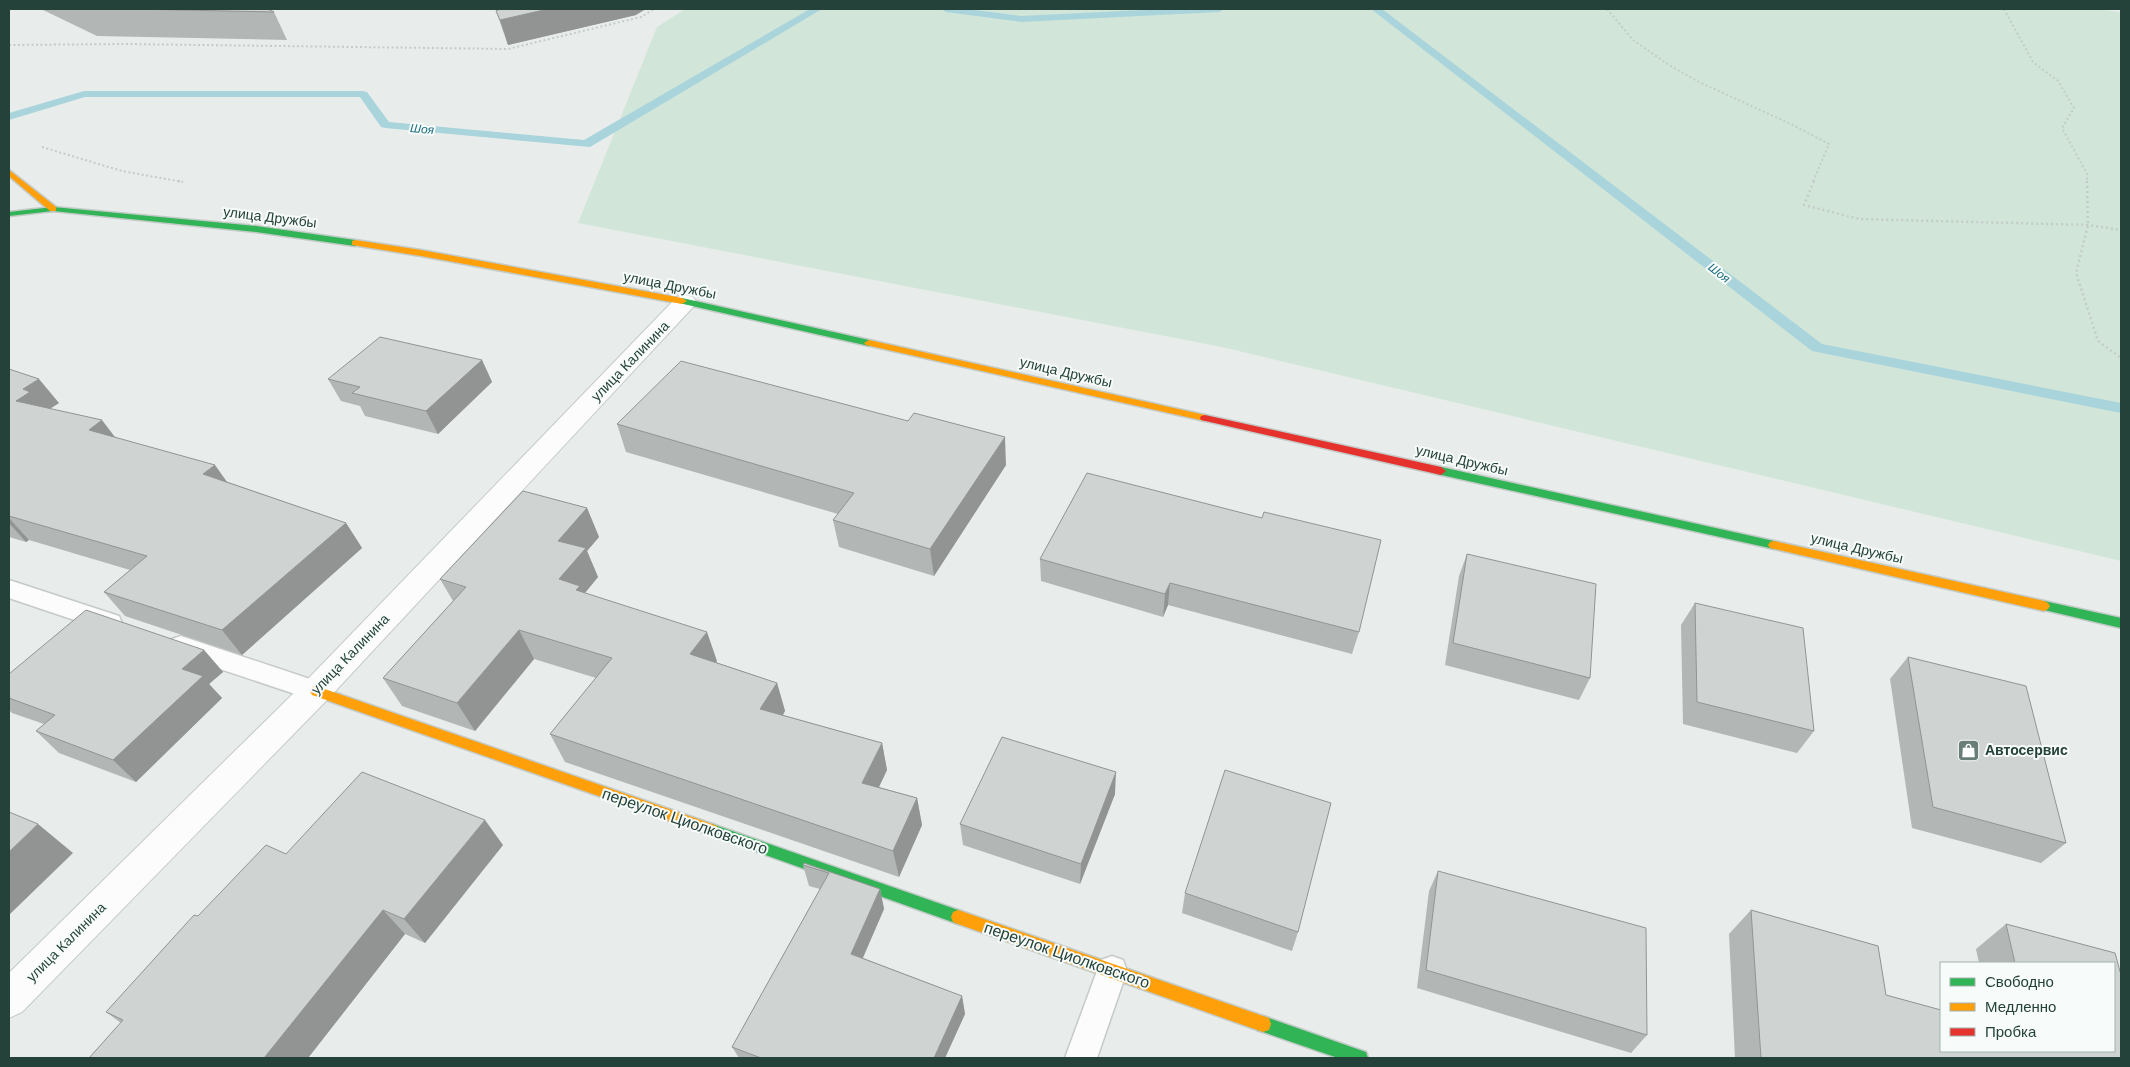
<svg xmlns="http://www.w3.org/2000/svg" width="2130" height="1067" viewBox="0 0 2130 1067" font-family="'DM Sans',sans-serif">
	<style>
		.green { fill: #d1e6d8 }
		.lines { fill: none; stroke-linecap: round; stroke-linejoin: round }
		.stream { fill: #a9d4db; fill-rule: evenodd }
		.lane-casing { stroke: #c5cac8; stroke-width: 3 }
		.street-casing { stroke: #c5cac8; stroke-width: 2 }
		.fast-casing { stroke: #c3cbc8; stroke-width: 3 }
		.slow-casing { stroke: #c3cbc8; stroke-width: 3 }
		.jam-casing { stroke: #c3cbc8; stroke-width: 3 }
		.path-far1 { stroke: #c3ccca; stroke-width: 2; stroke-dasharray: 2 2.5; stroke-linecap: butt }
		.path { stroke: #c3ccca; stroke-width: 2.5; stroke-dasharray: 2 3; stroke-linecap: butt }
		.lane { fill: #fcfcfc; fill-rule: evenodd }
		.street { fill: #fcfcfc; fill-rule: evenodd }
		.fast { fill: #30b455; fill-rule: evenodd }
		.slow { fill: #ff9f0a; fill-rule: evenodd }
		.jam { fill: #e5322d; fill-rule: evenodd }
		.wall { fill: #b2b6b5 }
		.shaded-wall { fill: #919493 }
		.building { fill: #cfd4d2; stroke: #919493 }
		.labels { text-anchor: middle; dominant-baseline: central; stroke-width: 4; stroke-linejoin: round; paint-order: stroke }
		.far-water-label { font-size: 12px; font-style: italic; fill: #1c6f80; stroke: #f7fbf9 }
		.street-label { font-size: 14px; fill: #24423a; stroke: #f7fbf9 }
		.poi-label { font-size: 14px; font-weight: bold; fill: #24423a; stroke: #f7fbf9; text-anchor: start }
		.near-street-label { font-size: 16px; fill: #24423a; stroke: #f7fbf9 }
	</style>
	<rect width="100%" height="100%" fill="#e8edeb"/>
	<polygon class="green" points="685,9 2094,9 2121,12 2121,561 1222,347 578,223 657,27"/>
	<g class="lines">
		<g class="stream">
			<polygon points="810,9 822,9 590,147 385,128 381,127 360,97 85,97 9,120 9,113 84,91 363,91 367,92 389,122 584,140"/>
			<polygon points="941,9 967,9 1021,16 1164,9 1224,9 1219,12 1021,22 946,12"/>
			<polygon points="1371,9 1382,9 1822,344 2121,403 2121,413 1812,351"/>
		</g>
		<defs>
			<g id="lane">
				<polygon points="9,580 119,616 122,623 119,630 110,632 9,598"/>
				<polygon points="181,636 325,684 329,691 325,698 316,701 172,653 169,646 172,639"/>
				<polygon points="1112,956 1123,960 1127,971 1097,1058 1065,1058 1101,960"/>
			</g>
			<polygon id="street" points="685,295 693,297 696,302 693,307 327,700 22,1012 9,1018 9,973 305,682 677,297"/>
			<g id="fast">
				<polygon points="53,207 256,226 355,240 359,243 355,246 256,232 53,211 9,216 9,212"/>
				<polygon points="682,298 869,340 874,343 869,346 679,303 679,299"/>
				<polygon points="1441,467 1774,541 1780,545 1774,549 1437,474 1436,471 1437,468"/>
				<polygon points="2044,601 2121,618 2121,628 2040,609 2038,606 2040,603"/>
				<polygon points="712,824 958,910 963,912 965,917 963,922 958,924 707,834 705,830 707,826"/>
				<polygon points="1263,1016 1360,1050 1366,1052 1368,1058 1338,1058 1263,1032 1257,1030 1255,1024 1257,1018"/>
			</g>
			<g id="slow">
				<polygon points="9,170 56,207 56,211 50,211 9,176"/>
				<polygon points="355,240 421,250 682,298 687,301 682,304 421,256 352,245 352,241"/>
				<polygon points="869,340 1205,415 1210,418 1205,421 866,345 864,343"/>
				<polygon points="1774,541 2044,601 2048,603 2050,606 2048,609 2044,611 1770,548 1768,545 1770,542"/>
				<polygon points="316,686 712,824 717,826 719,830 717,834 712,836 312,695 310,691 312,687"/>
				<polygon points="958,910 1263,1016 1269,1018 1271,1024 1269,1030 1263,1032 958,924 953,922 951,917 953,912"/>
			</g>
			<polygon id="jam" points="1205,415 1441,467 1446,471 1441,475 1201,420 1200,418 1201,416"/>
		</defs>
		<use href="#lane" class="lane-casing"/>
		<use href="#street" class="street-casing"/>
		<use href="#fast" class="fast-casing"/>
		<use href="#slow" class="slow-casing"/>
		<use href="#jam" class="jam-casing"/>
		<g class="path-far1">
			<polyline points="1607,9 1633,40 1669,65 1699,82 1793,125 1829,144 1813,182"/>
			<polyline points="2004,9 2033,62 2058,81 2074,108 2062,128 2087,174 2087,182"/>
			<polyline points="9,45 126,44 508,49 641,17 654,9"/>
			<polyline points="42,147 122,171 183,182"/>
		</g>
		<g class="path">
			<polyline points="178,181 183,182"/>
			<polyline points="1814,181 1804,205 1859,219 2088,225 2121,230"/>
			<polyline points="2087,181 2088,225 2076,273 2098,341 2121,358"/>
		</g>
		<use href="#lane" class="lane"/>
		<use href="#street" class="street"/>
		<use href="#fast" class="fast"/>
		<use href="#slow" class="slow"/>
		<use href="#jam" class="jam"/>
	</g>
	<g class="wall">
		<polygon points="41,9 268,9 274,12 287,40 97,36"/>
		<polygon points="496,11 636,15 508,45"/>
		<polygon points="482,360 492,382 438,434 365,416 360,406 341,401 328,379"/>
		<polygon points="9,369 59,403 50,409 115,437 228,482 346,523 362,548 242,655 125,616 104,592 130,570 29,540 26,542 9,537"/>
		<polygon points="617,424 1006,465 934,576 839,547 833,520 838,514 626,452"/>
		<polygon points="1087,473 1359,632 1352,654 1168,605 1163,617 1041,581 1040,559"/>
		<polygon points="587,508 599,537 587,551 598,577 585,593 717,661 715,662 777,683 785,711 783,715 882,743 887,770 879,787 917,798 922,825 899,877 565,762 550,734 596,678 534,659 475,731 402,706 383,678 453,601 440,579"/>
		<polygon points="1467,554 1590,678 1579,700 1445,665 1459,576"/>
		<polygon points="1695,603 1814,731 1797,753 1683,724 1681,625"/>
		<polygon points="204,650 223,672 209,684 222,698 136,782 59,753 36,731 44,724 12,713 9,710 9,674"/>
		<polygon points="1908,657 2066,843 2041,863 1912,828 1890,679"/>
		<polygon points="1115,794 1080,884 963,845 960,824"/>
		<polygon points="503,845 425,943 405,934 308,1058 89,1058 121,1023 106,1012 198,916 286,854"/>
		<polygon points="803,865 880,889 884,909 863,958 962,996 965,1014 945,1058 739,1058 732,1047 820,889 809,886"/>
		<polygon points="1438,871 1647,1035 1631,1053 1417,988 1429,891"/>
		<polygon points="1185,893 1298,932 1292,951 1182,913"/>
		<polygon points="1751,910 1878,946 1886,995 1941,1010 1941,1051 2114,1051 2114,963 1979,963 1976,949 2006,924 2115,953 2121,975 2121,1058 1735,1058 1729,934"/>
	</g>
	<g class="shaded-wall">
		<polygon points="548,9 646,9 636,15 508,45 500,20"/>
		<polygon points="482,360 492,382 438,434 426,411"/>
		<polygon points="39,379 59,403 46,411 16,401 23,389"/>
		<polygon points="102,420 121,445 89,430"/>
		<polygon points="1005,437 1006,465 934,576 930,549"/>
		<polygon points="215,465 232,489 203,474"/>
		<polygon points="587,508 599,537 587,551 598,577 584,594 559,579 558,541"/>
		<polygon points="9,518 29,540 26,542 9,523"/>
		<polygon points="346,523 362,548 242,655 222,630"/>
		<polygon points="1170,583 1168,605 1163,617 1165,594"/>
		<polygon points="519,630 534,659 475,731 457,703"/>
		<polygon points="707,632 717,661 700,683 690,654"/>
		<polygon points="204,650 223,672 209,684 222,698 136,782 113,760 182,669"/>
		<polygon points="777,683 785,711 769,737 760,709"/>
		<polygon points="882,743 887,770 868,810 862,783"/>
		<polygon points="1116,772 1115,794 1080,884 1081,864"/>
		<polygon points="917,798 922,825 899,877 893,851"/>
		<polygon points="485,820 503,845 425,943 404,919"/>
		<polygon points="38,824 73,853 9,915 9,852"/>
		<polygon points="880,889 884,909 856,973 851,954"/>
		<polygon points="383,910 405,934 308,1058 264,1058"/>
		<polygon points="962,996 965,1014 945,1058 934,1058"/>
	</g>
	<g class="building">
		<polygon points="134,9 268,9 274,12"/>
		<polygon points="500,9 548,9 500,20 496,11"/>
		<polygon points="380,337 482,360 426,411 352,393 360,387 328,379"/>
		<polygon points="681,361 908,421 914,413 1005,437 930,549 833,520 854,493 617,424"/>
		<polygon points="9,369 39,379 23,389 30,392 16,401 102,420 89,430 215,465 203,474 346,523 222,630 104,592 147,556 9,516"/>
		<polygon points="1087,473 1262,518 1264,512 1381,540 1359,632 1170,583 1165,594 1040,559"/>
		<polygon points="523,491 587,508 558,541 586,548 559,579 580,586 576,590 707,632 690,654 777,683 760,709 882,743 862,783 917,798 893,851 550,734 612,658 519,630 457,703 383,678 466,587 440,579"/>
		<polygon points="1467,554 1596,584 1590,678 1453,643"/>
		<polygon points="1695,603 1803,628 1814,731 1697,702"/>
		<polygon points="86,610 204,650 182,669 203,676 113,760 36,731 55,715 9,698 9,674"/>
		<polygon points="1908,657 2026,686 2066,843 1933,807"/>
		<polygon points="1002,737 1116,772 1081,864 960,824"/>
		<polygon points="1225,770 1331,803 1298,932 1185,893"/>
		<polygon points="362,772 485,820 404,919 383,910 264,1058 89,1058 123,1020 106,1012 194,915 198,916 266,845 286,854"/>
		<polygon points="9,812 38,824 9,852"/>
		<polygon points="804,863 880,889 851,954 962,996 934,1058 761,1058 732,1047 829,873 803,865"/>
		<polygon points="1438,871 1646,928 1647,1035 1426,970"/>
		<polygon points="1751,910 1878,946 1886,995 1941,1010 1941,1051 2114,1051 2114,963 2015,963 2006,924 2115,953 2121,975 2121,1058 1761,1058"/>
	</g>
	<defs>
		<symbol id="shop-square" viewBox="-11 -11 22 22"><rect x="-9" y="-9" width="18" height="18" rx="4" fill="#697e78" stroke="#f7fbf9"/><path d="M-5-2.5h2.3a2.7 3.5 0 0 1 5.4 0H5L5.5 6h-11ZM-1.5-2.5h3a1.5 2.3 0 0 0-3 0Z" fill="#fff"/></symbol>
	</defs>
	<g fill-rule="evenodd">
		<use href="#shop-square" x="1956" y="738" width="25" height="25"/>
	</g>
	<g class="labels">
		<g class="far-water-label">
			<text transform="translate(422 129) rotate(5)">Шоя</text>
			<text transform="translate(1719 273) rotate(38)">Шоя</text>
		</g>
		<g class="street-label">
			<text transform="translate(270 217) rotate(7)">улица Дружбы</text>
			<text transform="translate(670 285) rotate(11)">улица Дружбы</text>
			<text transform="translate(630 361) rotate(-46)">улица Калинина</text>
			<text transform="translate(1066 372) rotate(13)">улица Дружбы</text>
			<text transform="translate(1462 460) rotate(13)">улица Дружбы</text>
			<text transform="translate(1857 548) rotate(13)">улица Дружбы</text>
			<text transform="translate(350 654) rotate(-46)">улица Калинина</text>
			<text transform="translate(66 942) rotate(-45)">улица Калинина</text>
		</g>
		<g class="poi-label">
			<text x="1985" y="750">Автосервис</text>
		</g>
		<g class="near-street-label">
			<text transform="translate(685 821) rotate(19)">переулок Циолковского</text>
			<text transform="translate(1067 955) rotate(19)">переулок Циолковского</text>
		</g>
	</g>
	<rect width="2130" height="1067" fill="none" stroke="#24423a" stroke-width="20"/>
	<rect x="1940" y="962" width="175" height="90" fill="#f7fbf9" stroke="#a3b1ad"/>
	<rect x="1950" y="978" width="25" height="8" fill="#30b455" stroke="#a3b1ad"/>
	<text x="1985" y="987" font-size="15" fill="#24423a">Свободно</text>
	<rect x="1950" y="1003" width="25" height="8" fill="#ff9f0a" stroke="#a3b1ad"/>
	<text x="1985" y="1012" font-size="15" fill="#24423a">Медленно</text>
	<rect x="1950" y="1028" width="25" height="8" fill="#e5322d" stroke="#a3b1ad"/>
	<text x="1985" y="1037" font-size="15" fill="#24423a">Пробка</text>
</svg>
